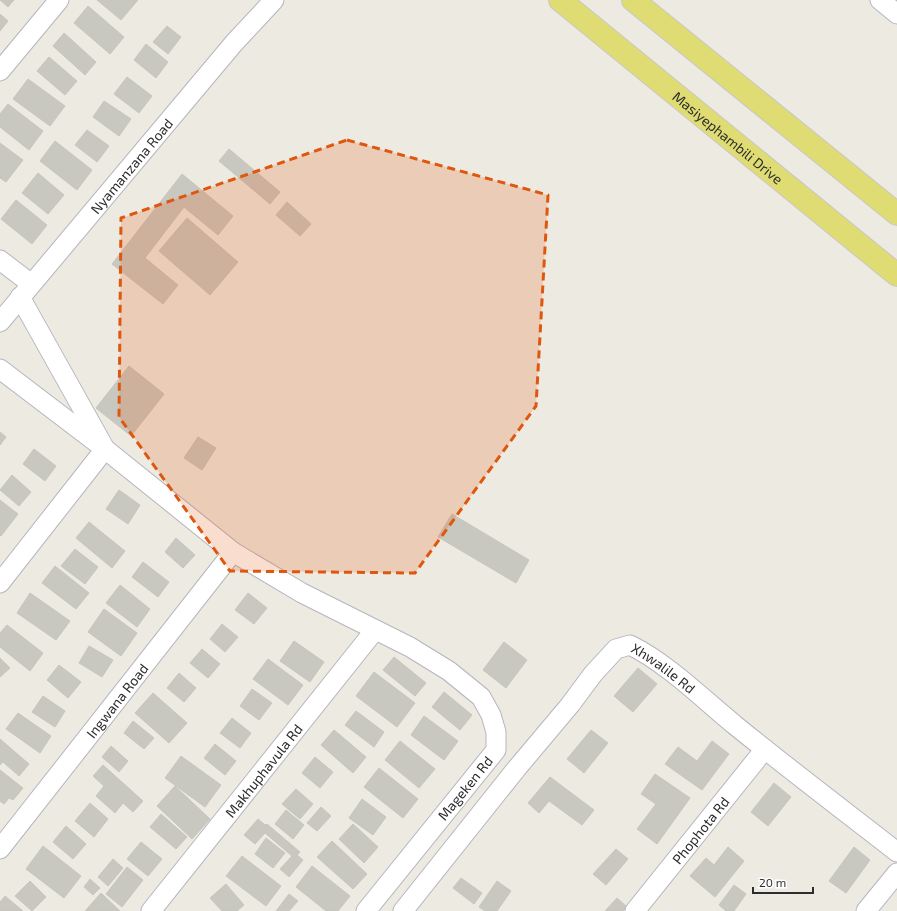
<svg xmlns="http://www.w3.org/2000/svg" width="897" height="911" viewBox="0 0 897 911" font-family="'Exo 2',sans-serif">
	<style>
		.building { fill: #c9c8c0; stroke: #c8c6bb }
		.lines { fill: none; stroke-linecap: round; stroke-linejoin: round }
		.street-casing { stroke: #b5b5bf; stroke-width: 21 }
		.primary-casing { stroke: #c8c8c8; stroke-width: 24 }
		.street { stroke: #fff; stroke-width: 19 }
		.primary { stroke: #e0dc74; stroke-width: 22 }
		.marked { fill: #df570e; fill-opacity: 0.2; stroke: #df570e; stroke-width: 3; stroke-dasharray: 8 5; stroke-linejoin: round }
		.labels { text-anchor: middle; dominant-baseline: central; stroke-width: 3; stroke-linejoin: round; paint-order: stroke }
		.street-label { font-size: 14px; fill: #2d2d2d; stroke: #fff }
	</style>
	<rect width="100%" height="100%" fill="#edeae2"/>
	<g class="building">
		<polygon points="0,0 14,0 8,7"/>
		<polygon points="97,0 138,0 121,20"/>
		<polygon points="88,6 124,37 110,54 74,23"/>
		<polygon points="0,14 8,21 0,31"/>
		<polygon points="167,26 181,37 168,54 153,42"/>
		<polygon points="64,33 96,62 85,75 53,46"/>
		<polygon points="146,44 168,62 156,78 134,60"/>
		<polygon points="49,57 77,81 65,95 37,71"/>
		<polygon points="127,77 152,96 139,113 114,94"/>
		<polygon points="28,79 65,106 50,126 13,99"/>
		<polygon points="104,101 131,119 119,136 93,117"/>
		<polygon points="8,104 43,131 29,150 0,127 0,114"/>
		<polygon points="87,130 109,146 97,162 75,145"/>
		<polygon points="55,141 92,170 77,190 40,161"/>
		<polygon points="0,143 23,160 6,182 0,178"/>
		<polygon points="229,149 280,192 270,204 219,161"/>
		<polygon points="38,173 64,195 48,214 22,193"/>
		<polygon points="182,174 233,216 218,235 184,207 145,258 178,285 163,304 112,264"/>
		<polygon points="16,200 47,225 32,244 1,219"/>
		<polygon points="287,202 311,224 300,236 276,215"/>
		<polygon points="187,218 238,262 210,295 159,251"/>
		<polygon points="129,366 164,394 131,436 96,408"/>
		<polygon points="0,432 6,437 0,445"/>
		<polygon points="198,437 216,448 202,470 184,458"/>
		<polygon points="34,449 56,466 45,481 23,464"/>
		<polygon points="12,475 31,492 19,506 0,490"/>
		<polygon points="119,490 140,505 128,524 106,509"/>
		<polygon points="0,500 18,514 1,536 0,535"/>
		<polygon points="452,514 529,560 516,583 438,537"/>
		<polygon points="89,522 125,551 112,568 76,538"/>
		<polygon points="176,538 195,555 183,568 165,552"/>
		<polygon points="75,549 98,567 85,584 61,566"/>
		<polygon points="143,562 169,582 158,597 132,577"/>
		<polygon points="55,566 89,593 76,609 42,583"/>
		<polygon points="120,585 150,609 137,627 106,603"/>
		<polygon points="30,593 70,621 56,640 17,613"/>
		<polygon points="248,593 267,608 254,624 235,610"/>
		<polygon points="104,609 137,633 121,656 88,632"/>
		<polygon points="222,624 238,637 225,652 210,639"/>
		<polygon points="7,625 43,653 30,671 0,647 0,633"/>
		<polygon points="294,641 324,662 310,682 280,661"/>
		<polygon points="504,642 527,660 506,688 483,670"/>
		<polygon points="89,646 113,660 102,677 79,663"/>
		<polygon points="202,649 220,664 208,678 190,663"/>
		<polygon points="394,657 426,683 415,696 383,670"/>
		<polygon points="0,658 10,668 0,677"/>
		<polygon points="268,659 303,685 288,705 253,679"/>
		<polygon points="59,665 81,682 68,698 47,680"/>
		<polygon points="638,668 657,684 633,712 614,696"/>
		<polygon points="374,672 415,703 397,727 356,696"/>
		<polygon points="179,673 196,688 184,702 167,688"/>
		<polygon points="252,689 272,703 259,720 240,706"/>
		<polygon points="444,692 472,715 460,730 432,707"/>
		<polygon points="153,693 187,723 169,743 135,713"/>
		<polygon points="43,696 65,711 55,727 32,712"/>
		<polygon points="356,711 384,732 374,747 345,725"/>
		<polygon points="18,713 51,736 40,753 6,729"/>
		<polygon points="424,716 458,741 444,760 411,735"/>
		<polygon points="232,718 251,733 240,748 220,733"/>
		<polygon points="133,721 154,738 144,749 124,733"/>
		<polygon points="334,730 366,757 353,773 321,745"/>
		<polygon points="591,730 608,743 584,773 567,759"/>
		<polygon points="0,739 29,764 19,776 3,762 0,765"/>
		<polygon points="400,741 435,769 419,788 385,760"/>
		<polygon points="712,741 729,754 702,790 665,764 678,747 697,761"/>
		<polygon points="215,744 236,761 225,775 204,758"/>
		<polygon points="111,746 128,761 119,772 102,757"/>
		<polygon points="181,756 221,785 205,807 165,778"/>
		<polygon points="315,757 333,772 320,788 302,773"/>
		<polygon points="103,765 143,801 133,812 123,803 115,813 96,796 104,786 93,776"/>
		<polygon points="379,768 418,799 403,818 364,787"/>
		<polygon points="0,770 23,788 13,800 9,798 4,804 0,801"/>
		<polygon points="655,774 690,798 657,844 637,829 656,804 641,794"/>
		<polygon points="550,777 594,810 582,825 549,801 539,813 528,803"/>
		<polygon points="774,783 791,797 768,826 751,812"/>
		<polygon points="175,786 210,819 192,839 157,806"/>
		<polygon points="296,789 313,804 300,819 282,804"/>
		<polygon points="362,799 386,817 373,835 349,818"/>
		<polygon points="90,803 108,819 94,837 75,821"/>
		<polygon points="321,807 331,816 317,831 307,823"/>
		<polygon points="286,810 304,825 293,839 275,824"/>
		<polygon points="161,814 187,837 176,849 150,827"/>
		<polygon points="258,819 265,825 267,824 300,852 297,855 303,860 289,877 280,869 292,856 265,833 255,844 244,835"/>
		<polygon points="353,824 378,847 364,863 339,839"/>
		<polygon points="66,826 86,844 73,859 53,842"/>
		<polygon points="266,838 285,853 273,868 255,854"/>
		<polygon points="332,841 367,874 353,889 317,857"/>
		<polygon points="141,842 162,859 148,876 127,859"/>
		<polygon points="43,846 81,876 64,898 26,869"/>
		<polygon points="728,847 744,861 715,897 690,876 706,858 714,865"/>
		<polygon points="854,847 870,860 846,893 829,881"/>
		<polygon points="616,849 628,859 606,885 593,874"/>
		<polygon points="242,856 281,886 266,906 226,876"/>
		<polygon points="113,859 123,868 108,886 98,877"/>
		<polygon points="312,866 350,896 338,911 326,911 296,887"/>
		<polygon points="127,867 143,880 122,907 106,894"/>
		<polygon points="461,878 482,893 474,904 453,888"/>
		<polygon points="90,879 100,888 93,895 84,887"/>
		<polygon points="30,881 46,897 32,911 15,896"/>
		<polygon points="497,881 511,891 497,911 485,911 479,907"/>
		<polygon points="226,884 244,905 237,911 222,911 210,898"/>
		<polygon points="734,885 746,894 734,911 726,911 719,905"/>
		<polygon points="101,893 120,911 85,911"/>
		<polygon points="289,894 298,901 289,911 276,911"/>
		<polygon points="5,896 23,911 0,911 0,902"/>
		<polygon points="617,898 627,907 623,911 605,911"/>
	</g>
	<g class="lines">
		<defs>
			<g id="street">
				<polyline points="880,0 897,14"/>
				<polyline points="0,71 59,0"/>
				<polyline points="0,260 30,283"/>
				<polyline points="20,297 105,449 233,552 302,593 410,647 449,671 481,697 491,715 496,732 496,750 366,911"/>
				<path id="s1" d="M0,322L234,43L274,0"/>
				<polyline points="0,369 105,449 0,583"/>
				<path id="s2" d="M0,849L233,552"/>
				<path id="s3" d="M151,911L375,630"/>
				<path id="s4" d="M403,911L517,768L570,705L593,674L616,649L630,645C667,663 704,700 736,726C789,769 843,810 897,852"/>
				<path id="s5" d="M635,911L765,749"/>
				<polyline points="866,911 897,873"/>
			</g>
			<g id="primary">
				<path id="s6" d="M560,0L897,275"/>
				<polyline points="633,0 897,214"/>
			</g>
		</defs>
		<use href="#street" class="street-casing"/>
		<use href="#primary" class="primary-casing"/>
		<use href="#street" class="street"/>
		<use href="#primary" class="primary"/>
	</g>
	<path class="marked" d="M347,140L548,195L536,406L415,573L230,571L119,417L121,218Z"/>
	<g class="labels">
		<g class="street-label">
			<text stroke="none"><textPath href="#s6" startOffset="217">Masiyephambili Drive</textPath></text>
			<text stroke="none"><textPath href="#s1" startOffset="204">Nyamanzana Road</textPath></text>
			<text stroke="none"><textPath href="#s4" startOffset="393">Xhwalile Rd</textPath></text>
			<text stroke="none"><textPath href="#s2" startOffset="189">Ingwana Road</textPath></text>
			<text stroke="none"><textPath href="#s3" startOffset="180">Makhuphavula Rd</textPath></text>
			<text transform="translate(465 788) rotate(-51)">Mageken Rd</text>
			<text stroke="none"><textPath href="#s5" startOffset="104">Phophota Rd</textPath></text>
		</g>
	</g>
	<path d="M753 887v6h60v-6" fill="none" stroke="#2d2d2d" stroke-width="2"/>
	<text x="759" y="887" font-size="12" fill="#2d2d2d" stroke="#ffffff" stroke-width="3" paint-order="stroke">20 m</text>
</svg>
